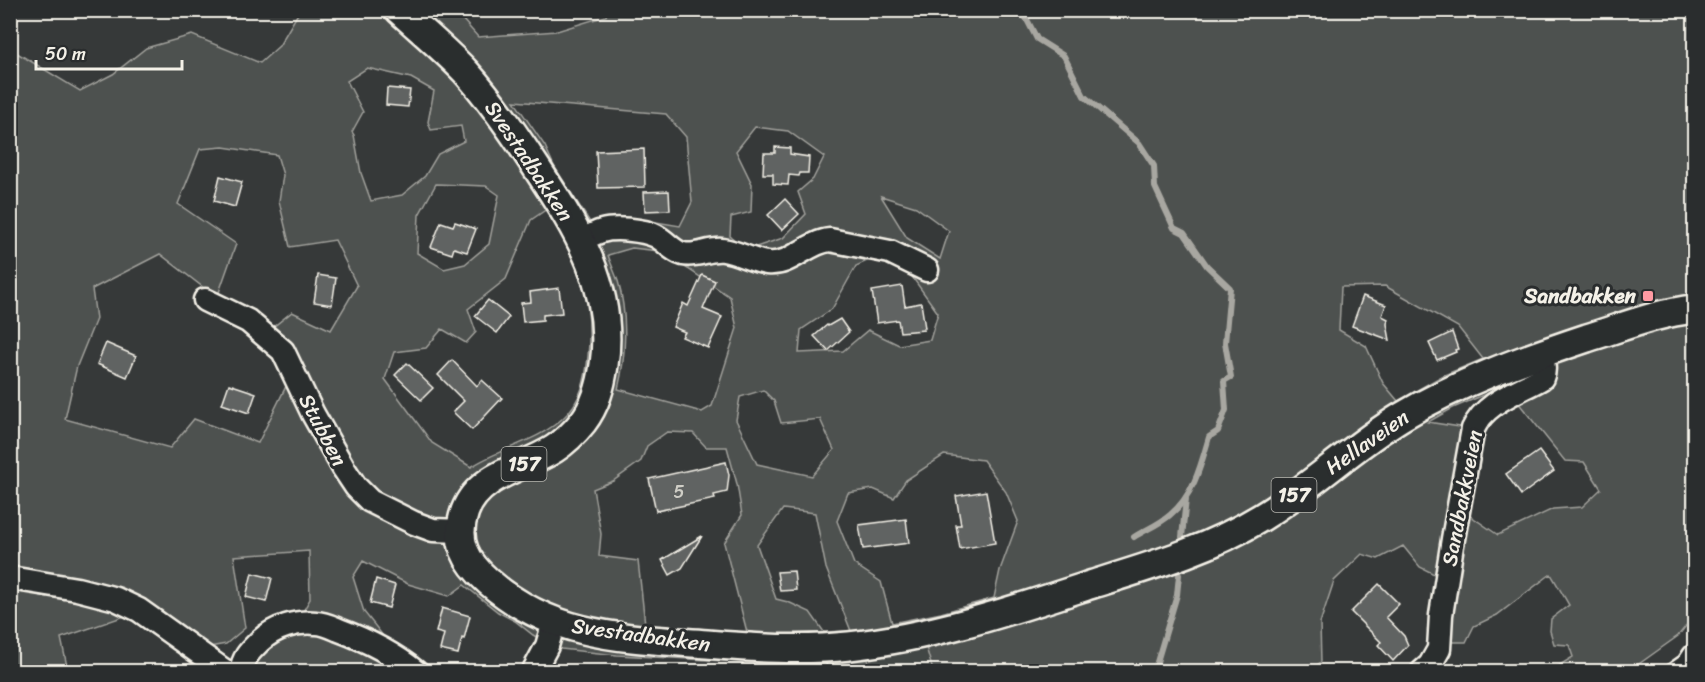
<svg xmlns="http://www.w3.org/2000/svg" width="1705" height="682" viewBox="0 0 1705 682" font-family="Sriracha,sans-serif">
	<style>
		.built { fill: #434645 }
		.green { fill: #4e514f; stroke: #a1a19c; stroke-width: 1.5; fill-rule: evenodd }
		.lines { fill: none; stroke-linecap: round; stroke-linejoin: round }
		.stream { stroke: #a8a7a1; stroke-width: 6 }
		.building { fill: #616362; stroke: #f4f1e8; stroke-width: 1.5 }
		.minor-casing { stroke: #f4f1e8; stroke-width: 27 }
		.major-casing { stroke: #f4f1e8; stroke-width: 32 }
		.minor { stroke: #2a2d2e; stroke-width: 22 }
		.major { stroke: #2a2d2e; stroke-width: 27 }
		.poi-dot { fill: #ff9aa2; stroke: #2a2d2e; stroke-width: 2 }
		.labels { text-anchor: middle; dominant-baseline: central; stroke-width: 6; stroke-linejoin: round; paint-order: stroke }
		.number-label { font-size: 18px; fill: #cfcec6 }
		.shield { fill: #2a2d2e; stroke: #b7b6b0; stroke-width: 1.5 }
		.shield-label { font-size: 20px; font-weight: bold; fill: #f4f1e8 }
		.street-label { font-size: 21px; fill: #f4f1e8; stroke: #2a2d2e }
		.poi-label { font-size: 21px; font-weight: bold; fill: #f4f1e8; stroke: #2a2d2e; text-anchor: end }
	</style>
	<rect width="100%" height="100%" fill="#363939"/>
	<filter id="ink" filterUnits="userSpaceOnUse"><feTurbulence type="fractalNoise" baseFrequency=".0167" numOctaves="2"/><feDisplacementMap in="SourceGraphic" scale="12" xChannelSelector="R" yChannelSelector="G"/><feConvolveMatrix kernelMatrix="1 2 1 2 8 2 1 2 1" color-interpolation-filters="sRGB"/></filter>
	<g filter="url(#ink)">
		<polygon class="built" points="926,647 933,672 865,672 869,658"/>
		<path class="green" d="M300,10L455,11L478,37L557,31L606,16L608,10L1694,11V616L1678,636L1629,671H1550L1573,657L1569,645L1554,644L1550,631L1551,619L1569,605L1551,574L1497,615L1474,626L1466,642H1444L1452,583L1420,567L1403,546L1378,559L1362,554L1334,581L1320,623L1321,662L1309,671H1275L1263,665L1250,672L933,671L926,647L869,658L865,671L827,672L826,662L781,664L617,655L561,649L555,647L533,635L515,621L498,612L464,585L449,596L408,584L363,561L353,577L364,612L411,671H253L252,669L265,649L289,636L310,599L309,551L234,556L245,628L226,644L193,650L148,608L61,638L68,671H11L10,11H13L12,50L80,91L113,74L146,48L192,35L260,63L279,46ZM367,68L411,78L434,91L428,122L431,130L461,126L464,141L438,154L425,176L402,195L371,201L361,173L354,135L352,132L363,112L347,81ZM514,101L666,114L686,137L692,202L680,226L632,218L591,224L554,166L545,146ZM755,127L788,131L824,157L813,179L798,192L806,214L783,238L747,250L730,236L731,217L751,212L752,184L736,151ZM223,147L277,155L283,175L279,201L290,247L335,240L357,286L331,330L292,312L272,328L297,364L258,443L194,419L170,448L65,419L77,366L96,319L92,289L160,254L217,298L236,244L178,204L200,149ZM436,184L486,186L499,195L489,244L465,264L444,269L417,253L419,215ZM881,196L916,207L949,231L940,259L907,238ZM547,209C578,257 594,298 588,356C586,378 581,402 563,418C537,442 500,448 471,467L432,443L385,379L394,352L426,348L442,329L466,343L476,332L468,309L506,279L531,220ZM632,248L659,251L688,269L730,297L737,328L712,406L702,412L618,389C626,356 628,315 618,281C615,273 611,264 608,255ZM882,254L903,264L938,313L930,340L899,345L868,330L843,351L799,353L801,330L832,309L856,266ZM1385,286L1458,327L1483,359L1442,376L1398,401L1383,383L1366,346L1339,330L1341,287ZM1505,386L1565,461L1584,462L1601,489L1582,507L1553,509L1498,535L1465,512L1466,428L1428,422L1453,408ZM763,390L774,401L781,423L820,419L834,450L812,476L757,464L736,420L740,397ZM667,432L693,433L706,447H727L737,484L742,515L724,543L747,632L689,630L645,624L638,561L599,556L601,534L593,489L613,481L641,461L647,446ZM944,455L983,460L1006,492L1018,521L1000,570L994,598L941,613L892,623L881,582L854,564L837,521L848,493L873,489L894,498L906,480ZM783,509L815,513L826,568L851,631L824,632L810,612L788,602L776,599L757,545Z"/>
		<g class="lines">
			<g class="stream">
				<path d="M1022,10L1037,39L1064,56L1084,96L1139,143L1154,166L1155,187L1174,228L1184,233L1207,266L1230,288L1225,343L1231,377L1224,381L1226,410L1218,431L1209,437C1201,465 1194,495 1170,515C1160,524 1145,530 1134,537"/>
				<polyline points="1182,537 1186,499"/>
				<polyline points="1154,672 1177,595 1179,575"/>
			</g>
		</g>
		<g class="building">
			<polygon points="387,88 410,90 408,107 386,105"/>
			<polygon points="775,147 790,148 790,154 809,157 808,173 800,173 799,176 789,175 788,185 773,184 773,174 763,174 764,153 775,153"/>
			<polygon points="644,149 645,187 598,188 596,151"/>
			<polygon points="220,176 242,182 235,207 214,201"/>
			<polygon points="669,191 670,210 645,211 644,192"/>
			<polygon points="785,199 799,214 782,230 768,215"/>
			<polygon points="441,222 453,226 455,222 476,229 467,252 454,248 452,254 431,247"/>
			<polygon points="318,275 336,278 332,305 314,302"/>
			<polygon points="702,275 715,281 703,309 722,317 708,348 682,337 685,332 673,327 683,303 688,306"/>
			<polygon points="902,286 905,306 921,303 925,328 923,328 924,330 900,332 898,320 877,323 872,291"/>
			<polygon points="559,288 562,313 543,315 543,320 523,322 521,303 531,302 530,292"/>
			<polygon points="1363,296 1386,305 1382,316 1388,319 1387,324 1390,340 1352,326"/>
			<polygon points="488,300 509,317 497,333 475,316"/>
			<polygon points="840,319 849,332 828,351 814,336 827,325 828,326"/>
			<polygon points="1452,332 1458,349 1455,350 1456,352 1437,360 1429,343"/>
			<polygon points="106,343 136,356 127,377 97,364"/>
			<polygon points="452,360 477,386 482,380 502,398 472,430 453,412 464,401 438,375"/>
			<polygon points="407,363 433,388 421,400 395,375"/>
			<polygon points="229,384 256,393 249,413 222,404"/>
			<polygon points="1539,451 1554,471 1521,495 1506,474"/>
			<polygon points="726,462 729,475 727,492 714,495 715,499 656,511 649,479"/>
			<polygon points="986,491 995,543 960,549 956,525 961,525 956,496"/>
			<polygon points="906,519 909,543 863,549 859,525"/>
			<polygon points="702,536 682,568 670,575 662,560"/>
			<polygon points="794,571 796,590 780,591 777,572"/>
			<polygon points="252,573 272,578 266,602 246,597"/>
			<polygon points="376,579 395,585 389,608 370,603"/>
			<polygon points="1379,584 1399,604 1386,617 1404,636 1408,645 1393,661 1378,645 1381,642 1351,612"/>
			<polygon points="442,608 470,616 464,639 462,638 458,654 440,650 444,634 436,632"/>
		</g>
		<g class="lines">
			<defs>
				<g id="minor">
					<path d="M581,241C588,237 595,233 602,231C615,227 644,230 656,236C666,241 672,251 683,254C697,257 710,248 723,250C738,252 752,261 767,263C791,266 807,242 830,240L890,252L927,270"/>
					<polyline points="205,300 248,321 283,351 313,414 344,469 356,487 370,501 414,523 433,530 461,531"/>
					<polyline points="10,578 77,589 116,599 139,610 226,672"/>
					<path d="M241,672C243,657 250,651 260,641C275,627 296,621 316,623C324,623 332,627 339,630C366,640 393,653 416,672"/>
					<polyline points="533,672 547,646 554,622"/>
					<path d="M1422,672L1430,665L1439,649L1441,615L1453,539L1473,429C1485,402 1518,392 1542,378C1546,369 1543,362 1540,354"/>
					<polyline points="1678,672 1688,665 1694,656"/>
				</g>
				<path id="major" d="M399,10C422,31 445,50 466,72C493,102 516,136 538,170C578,231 615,289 604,365C601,386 596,405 583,422C575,432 565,442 554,449C524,468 479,474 465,511C454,541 466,562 489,582C553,638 626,638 707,644C754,648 802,651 849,646C933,637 1013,610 1093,584C1151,566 1210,549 1262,517C1311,487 1352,447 1401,417C1459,382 1524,359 1587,338C1623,327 1657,313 1694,309"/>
			</defs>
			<use href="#minor" class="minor-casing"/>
			<use href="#major" class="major-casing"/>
			<use href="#minor" class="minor"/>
			<use href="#major" class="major"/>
		</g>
	</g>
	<rect class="poi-dot" x="1642" y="290" width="12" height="12" rx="3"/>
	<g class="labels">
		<g class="number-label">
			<text x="679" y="492">5</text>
		</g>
		<g class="shield">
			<rect x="501.5" y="447" width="45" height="34" rx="4.5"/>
			<rect x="1271.5" y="478" width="45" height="34" rx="4.5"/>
		</g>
		<g class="shield-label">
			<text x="524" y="464">157</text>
			<text x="1294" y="495">157</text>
		</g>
		<g class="street-label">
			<text transform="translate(529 161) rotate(56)">Svestadbakken</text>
			<text transform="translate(323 430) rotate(62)">Stubben</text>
			<text transform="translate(1367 442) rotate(-35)">Hellaveien</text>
			<text transform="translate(1462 498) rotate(-79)">Sandbakkveien</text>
			<text transform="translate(641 635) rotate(8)">Svestadbakken</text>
		</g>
		<g class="poi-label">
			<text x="1636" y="296">Sandbakken</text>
		</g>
	</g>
	<rect width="1705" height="682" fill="none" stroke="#2a2d2e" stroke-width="36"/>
	<rect x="18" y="18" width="1669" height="646" fill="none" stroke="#f4f1e8" stroke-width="2" filter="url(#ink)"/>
	<path d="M36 60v9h146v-9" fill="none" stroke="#f4f1e8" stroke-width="3"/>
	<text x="45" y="60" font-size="18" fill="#f4f1e8" stroke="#2a2d2e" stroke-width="4.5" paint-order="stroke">50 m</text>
</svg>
